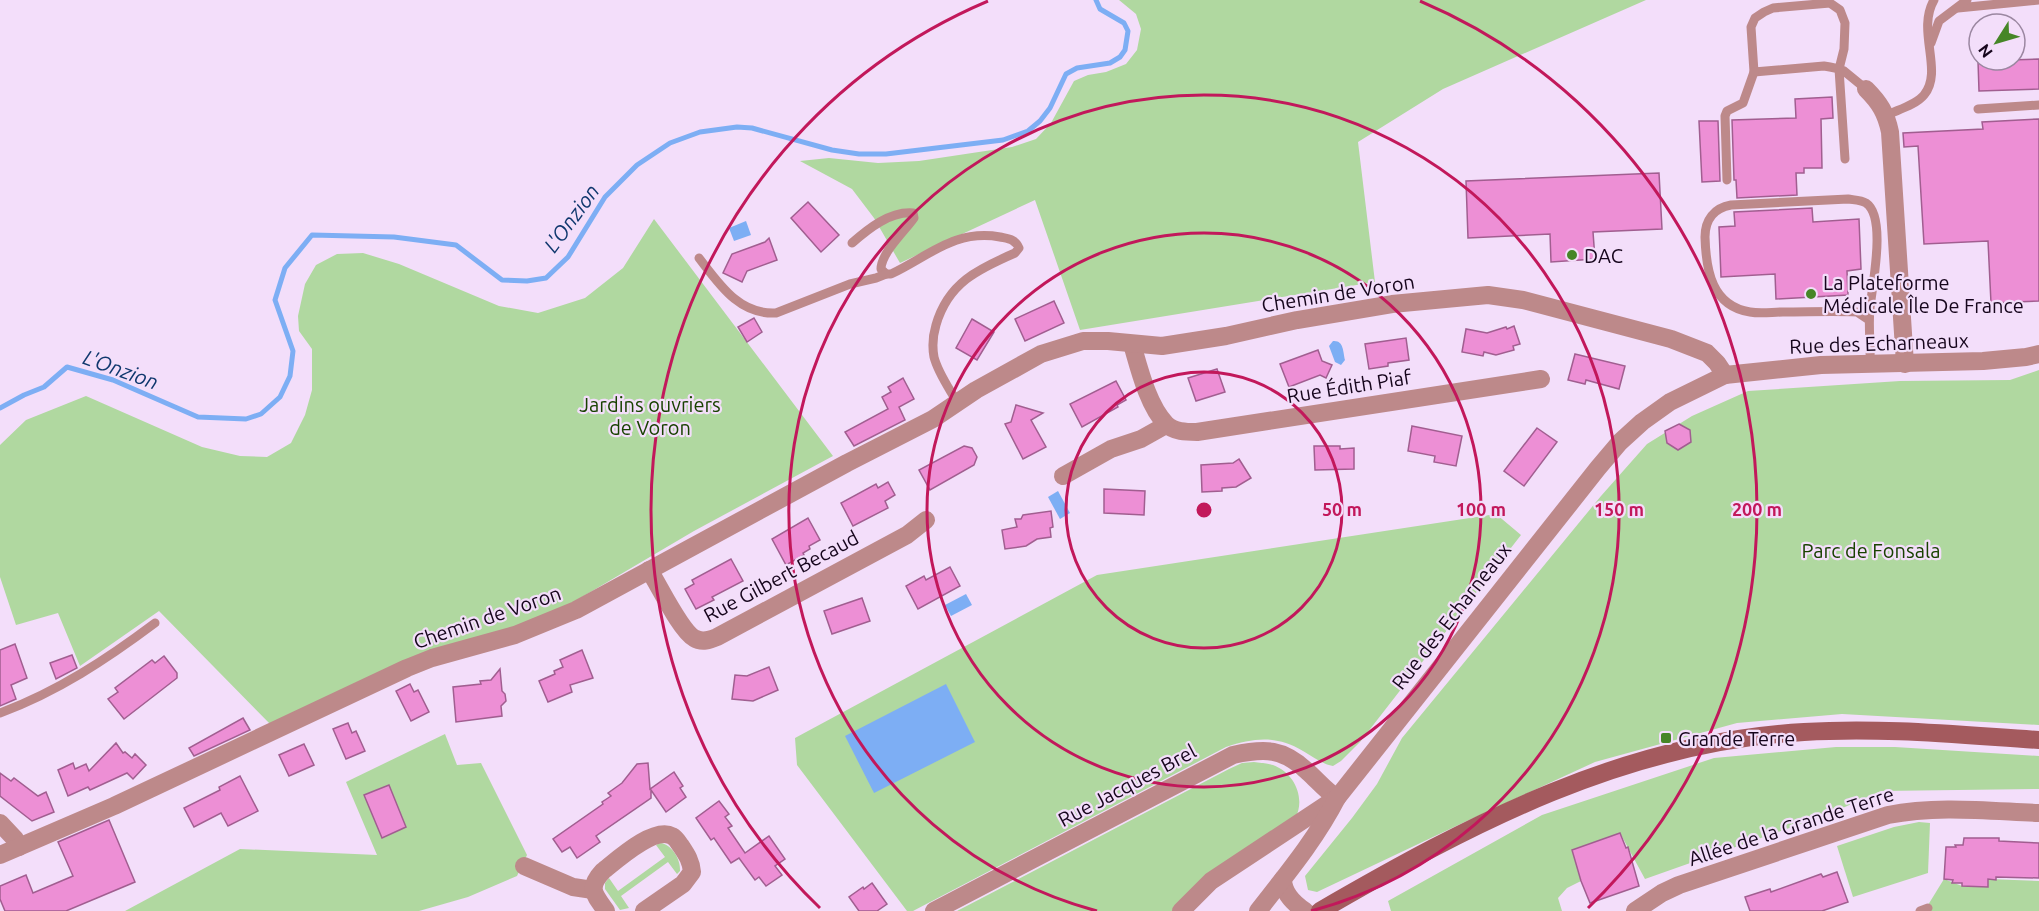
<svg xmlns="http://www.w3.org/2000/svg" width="2039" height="911" viewBox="0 0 2039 911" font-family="Ubuntu,sans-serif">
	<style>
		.green { fill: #b0d8a0 }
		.water { fill: #7daef4 }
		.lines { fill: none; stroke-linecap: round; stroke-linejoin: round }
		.stream { stroke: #7daef4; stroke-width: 5 }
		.building { fill: #ed8fd5; stroke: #a15e90; stroke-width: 1.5 }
		.lane { stroke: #bd898a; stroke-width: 9 }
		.street { stroke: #bd898a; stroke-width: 18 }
		.secondary { stroke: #a45a5e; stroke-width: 18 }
		.ring { fill: none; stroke: #c2185b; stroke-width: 3 }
		.poi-dot { fill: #468627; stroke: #f3defa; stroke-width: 2 }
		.labels { text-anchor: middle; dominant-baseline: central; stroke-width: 4.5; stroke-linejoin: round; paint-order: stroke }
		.poi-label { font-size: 20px; fill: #16051c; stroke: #f3defa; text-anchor: start }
		.street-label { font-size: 20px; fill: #16051c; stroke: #f3defa }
		.park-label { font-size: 20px; fill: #184200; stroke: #f3defa }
		.water-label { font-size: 21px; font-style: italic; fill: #10386e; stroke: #f3defa }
		.centre { fill: #c2185b; stroke: #f3defa; stroke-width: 3 }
		.ring-label { font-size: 18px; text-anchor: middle; font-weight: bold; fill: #c2185b; stroke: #f3defa; stroke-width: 4.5; stroke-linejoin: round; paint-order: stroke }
	</style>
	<rect width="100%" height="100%" fill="#f3defa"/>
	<g class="green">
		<polygon points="1119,0 1646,0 1443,89 1358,142 1375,282 1080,330 1035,200 900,263 874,218 852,189 800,161 829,158 878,163 919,161 1012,147 1036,139 1051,123 1074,81 1088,75 1106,72 1126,64 1137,50 1141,29 1136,14"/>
		<polygon points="654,219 833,456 694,531 565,607 272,726 159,611 80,666 58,613 16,625 0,577 0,445 26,420 86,396 202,447 240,456 267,457 291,443 305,415 312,390 312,349 299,331 298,316 305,284 316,265 337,254 363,253 399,264 499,306 538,313 585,298 623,268"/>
		<polygon points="2039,370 2039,725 1842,714 1737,723 1595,762 1471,819 1317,892 1308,890 1305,876 1352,818 1377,784 1402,738 1601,496 1647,444 1692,416 1748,391 1900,381 2010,380"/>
		<path d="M1496,514L1521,535L1360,742L1341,761L1333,766C1322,764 1313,757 1303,751C1275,735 1255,738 1226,747L913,911H907L797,765L795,738L1097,575Z"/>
		<polygon points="445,734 457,765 481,763 527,855 517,876 468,897 419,911 125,911 240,849 377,855 346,782"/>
		<polygon points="1836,747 1895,747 2039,756 2039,789 1881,791 1829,814 1645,879 1620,833 1572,850 1581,881 1567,888 1558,898 1562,911 1391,911 1388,901 1542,815 1714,758"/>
		<path d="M1254,762C1260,763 1267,763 1273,765C1295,773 1306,799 1295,819L1176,911H957L1229,769L1242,763Z"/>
		<polygon points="1919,822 1930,823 1928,873 1853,897 1837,846 1894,827"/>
		<path d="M660,843C672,844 681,860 680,871L677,874L668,862L621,896L629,908L620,910L605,889V883L609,878L618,891L665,857L656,845Z"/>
		<polygon points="1944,879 1962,886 1987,887 1988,879 2039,881 2039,911 1928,911 1928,905"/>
	</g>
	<g class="water">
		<polygon points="746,221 751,235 734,241 729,228"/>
		<path d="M1333,341C1344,340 1343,352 1345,360L1341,365L1335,362L1329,346Z"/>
		<polygon points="1058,491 1070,513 1060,519 1048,497"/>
		<polygon points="966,594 972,605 951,616 945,605"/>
		<polygon points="946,684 975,742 874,793 845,736"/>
	</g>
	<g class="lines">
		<polyline class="stream" points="0,408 24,395 44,387 67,367 113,380 198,417 246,419 261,414 280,397 290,376 293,351 275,300 285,268 312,235 394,237 456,245 502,280 527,281 546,278 568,257 605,197 637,165 670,143 700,132 737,127 752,128 832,150 859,154 886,154 1003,140 1028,131 1040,121 1050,108 1066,74 1077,68 1110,63 1120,57 1125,50 1128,31 1124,23 1100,9 1096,0"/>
	</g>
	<g class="building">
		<polygon points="2039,59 2039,89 1979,91 1978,61"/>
		<polygon points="1832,97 1833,118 1821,119 1822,168 1804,168 1804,173 1796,173 1797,195 1737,198 1736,180 1734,180 1732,120 1796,118 1795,99"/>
		<polygon points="2039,119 2039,301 1991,303 1988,241 1924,244 1918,146 1904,147 1903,133 1983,129 1982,122"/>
		<polygon points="1699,121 1718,121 1720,181 1702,182"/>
		<polygon points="1659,173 1662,229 1593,232 1595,259 1551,262 1550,234 1468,238 1466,181"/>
		<polygon points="808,202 839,235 821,252 791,218"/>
		<polygon points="1812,208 1813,222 1859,219 1861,269 1847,271 1848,295 1776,299 1775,274 1721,277 1719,227 1735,226 1734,212"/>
		<polygon points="769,238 777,260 747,271 742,282 723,273 732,254 765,242"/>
		<polygon points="1054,301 1064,323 1025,341 1015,319"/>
		<polygon points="754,318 762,332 747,342 738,327"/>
		<polygon points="972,319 994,332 977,360 956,348"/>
		<polygon points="1514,326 1520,344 1513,346 1514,350 1496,355 1484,352 1483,356 1462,352 1466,329 1487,333 1506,327 1507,329"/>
		<polygon points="1406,338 1409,360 1388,363 1388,366 1369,369 1365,344"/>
		<polygon points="1318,350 1322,361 1332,365 1326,378 1320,375 1289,387 1280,364"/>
		<polygon points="1575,354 1625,366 1619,389 1586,380 1585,384 1568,380"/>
		<polygon points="1217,369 1225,392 1196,401 1188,378"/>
		<polygon points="903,378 914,399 899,407 905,420 854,446 845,432 888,409 882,397 891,392 888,387"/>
		<polygon points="1116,381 1126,400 1117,405 1118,407 1082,427 1070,404"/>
		<polygon points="1016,405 1043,413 1031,420 1046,447 1023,459 1005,424 1011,422"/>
		<polygon points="1679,424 1690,430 1691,442 1678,450 1667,443 1665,431"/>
		<polygon points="1412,426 1462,436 1456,466 1434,462 1435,456 1408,451"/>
		<polygon points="1537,428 1557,442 1524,486 1504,471"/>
		<polygon points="964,446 972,448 977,457 974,465 930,490 919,470"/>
		<polygon points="1314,446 1340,446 1340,449 1354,448 1354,469 1315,470"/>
		<polygon points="1239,459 1251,478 1236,487 1222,488 1222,491 1202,492 1201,465 1233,463"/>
		<polygon points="888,482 895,495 885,501 888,508 853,526 841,503 876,484 878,488"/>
		<polygon points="1104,489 1145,491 1144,515 1104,513"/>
		<polygon points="1051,511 1053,527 1050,528 1051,537 1037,539 1026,546 1005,549 1002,530 1017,527 1015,519 1021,519 1023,515"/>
		<polygon points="808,518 820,540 809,546 810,549 803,553 804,555 786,565 772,539"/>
		<polygon points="731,559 743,581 712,597 714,600 696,609 685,589 694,584 692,580"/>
		<polygon points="950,567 960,586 918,609 906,586 924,576 926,580"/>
		<polygon points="862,598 870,621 832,634 824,611"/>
		<polygon points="15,644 27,678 11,685 16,699 0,706 0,650"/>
		<polygon points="582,650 593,678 570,685 572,692 548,702 539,681 555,674 554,671 563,667 560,660"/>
		<polygon points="72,655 77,668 56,679 50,663"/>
		<polygon points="164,656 177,673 177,678 124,719 108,699 118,692 115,688 152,660 155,663"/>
		<polygon points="769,667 778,690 753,701 732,699 735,675 747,676"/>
		<polygon points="500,669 502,691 505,694 506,701 501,706 502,716 456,722 453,687 481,684 480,681 491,680"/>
		<polygon points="410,684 414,692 418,690 429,712 411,721 396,691"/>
		<polygon points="243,718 250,730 194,756 189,748"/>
		<polygon points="348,723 352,733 356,731 365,751 346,759 333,729"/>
		<polygon points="116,743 123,753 125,752 132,758 135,754 146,765 133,779 127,773 90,790 88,787 68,796 58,770 73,763 75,769 86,764 89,771"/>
		<polygon points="304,744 314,765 289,776 279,755"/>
		<polygon points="648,763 650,789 674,772 683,786 680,788 686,797 666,812 651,790 651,798 596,836 600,842 577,858 570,847 562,852 553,839 603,804 602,802 611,796 608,793 622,783 637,764"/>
		<polygon points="0,773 11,781 14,778 38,796 46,792 54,812 32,821 0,796"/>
		<polygon points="240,776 258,811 228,826 221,813 194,827 184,808 220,790 219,787"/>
		<polygon points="389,785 406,827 382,838 364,795"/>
		<polygon points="719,801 729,814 725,817 732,826 728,828 745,853 769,836 785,859 775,866 782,875 766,886 759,877 755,880 739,858 731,863 714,838 711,840 696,818"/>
		<polygon points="109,820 135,882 66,911 5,911 0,899 0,886 26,875 33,893 73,876 58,842"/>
		<polygon points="1620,833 1626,848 1628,847 1639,886 1590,903 1581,881 1572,850"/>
		<polygon points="1964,838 1999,838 1999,841 2039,843 2039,878 1996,877 1996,880 1988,879 1988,887 1962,886 1962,883 1952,883 1953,880 1944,879 1946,847 1956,847 1955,845 1963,845"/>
		<polygon points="1837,872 1848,902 1822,911 1750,911 1745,897 1770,889 1771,892 1821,874 1823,877"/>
		<polygon points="872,883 887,904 877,911 859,911 849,897 863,887 864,889"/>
	</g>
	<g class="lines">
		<g class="lane">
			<polyline points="1958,8 2039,0"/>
			<polyline points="1931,43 1939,21 1967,0"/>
			<polyline points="1978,109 2039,105"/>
			<path d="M1887,115C1897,110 1916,105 1924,95C1944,71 1916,31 1934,0"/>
			<path d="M1845,159L1839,69L1844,49L1845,23L1840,10L1830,3L1773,8L1764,12L1755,18L1751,27L1754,72L1824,66C1831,67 1837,68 1844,71L1866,89"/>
			<polyline points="1727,180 1725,116 1727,111 1743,103 1754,72"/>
			<path d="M852,243C868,229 890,211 913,213L914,218C905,231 881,253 881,269L886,274H891C929,256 955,229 1000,237C1009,239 1015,239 1019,248L1015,253C978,269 948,283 936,325C933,335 932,346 934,357C938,373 949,388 957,402"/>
			<path d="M699,258C719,284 739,315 776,313L850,284L876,278L886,274"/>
			<path d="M1869,320L1857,312C1833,311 1808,312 1783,312C1772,312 1761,314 1750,312C1712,306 1706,271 1705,237C1705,220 1714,208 1731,205L1848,199C1854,200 1861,200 1866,203C1887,217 1872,286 1870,308C1868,327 1871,345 1870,364"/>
			<path d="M0,713C57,692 107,659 155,623"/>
			<polyline points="1920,911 1928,908"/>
		</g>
		<g class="street">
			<path d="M1866,89C1880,103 1886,113 1890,132L1905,364"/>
			<path d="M1132,344C1139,368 1148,406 1166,424C1174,432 1186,432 1197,432L1541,379"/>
			<polyline points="1063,476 1111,449 1141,439 1166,425"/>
			<path d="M649,570C659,585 680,630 694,638C702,643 710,640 717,637L907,535L926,520"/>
			<polyline points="0,823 15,839 19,847"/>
			<polyline points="0,855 114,806 407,668 432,658 515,635 576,610 847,463 933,419 976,390 1041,354 1083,341 1108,341 1162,346 1226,336 1297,320 1392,304 1488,295 1523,300 1671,339 1707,353 1717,363 1725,375"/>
			<polyline points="524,866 573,887 593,890"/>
			<path d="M1283,879C1283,893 1293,903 1305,911"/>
			<path d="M606,911C594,894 587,888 603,871C617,860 654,826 672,836C676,838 678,842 681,846C687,855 691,861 692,872L683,884L644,911"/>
			<path d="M934,911L1233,755C1265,748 1283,748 1308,772C1318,781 1325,790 1337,798"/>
			<polyline points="1181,911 1211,881 1335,799"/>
			<path d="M1258,911C1286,875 1316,839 1337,798L1598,468L1620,442L1642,422L1670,402L1725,375L1821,365L1983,361L2026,357L2039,354"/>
			<path d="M1635,911L1662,893L1679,885L1888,815C1937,805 1989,811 2039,813"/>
		</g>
		<path class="secondary" d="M1320,911C1472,823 1625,742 1804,732C1882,727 1961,735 2039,740"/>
	</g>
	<g class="ring">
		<circle cx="1204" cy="510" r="138"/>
		<circle cx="1204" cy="510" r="277"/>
		<path d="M1097 911A415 415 0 1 1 1311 911"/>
		<path d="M820 908A553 553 0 0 1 988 1M1420 1A553 553 0 0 1 1588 908"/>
	</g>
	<g class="poi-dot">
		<circle cx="1572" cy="255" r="6"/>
		<circle cx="1811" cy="294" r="6"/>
		<rect x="1660" y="732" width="12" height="12" rx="3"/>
	</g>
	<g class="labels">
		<g class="poi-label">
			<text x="1584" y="255">DAC</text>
			<text x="1823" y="282">La Plateforme<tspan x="1823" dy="23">Médicale Île De France</tspan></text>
			<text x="1678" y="738">Grande Terre</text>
		</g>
		<g class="street-label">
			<text transform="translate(1338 293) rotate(-9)">Chemin de Voron</text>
			<text transform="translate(1879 343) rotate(-2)">Rue des Echarneaux</text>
			<text transform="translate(1349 386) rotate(-9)">Rue Édith Piaf</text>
			<text transform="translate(781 576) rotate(-28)">Rue Gilbert Becaud</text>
			<text transform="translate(1451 616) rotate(-52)">Rue des Echarneaux</text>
			<text transform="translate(487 617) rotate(-19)">Chemin de Voron</text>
			<text transform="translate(1127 785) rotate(-28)">Rue Jacques Brel</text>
			<text transform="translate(1791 826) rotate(-18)">Allée de la Grande Terre</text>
		</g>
		<g class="park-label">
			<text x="650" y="404">Jardins ouvriers<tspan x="650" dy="23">de Voron</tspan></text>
			<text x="1871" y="550">Parc de Fonsala</text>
		</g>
		<g class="water-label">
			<text transform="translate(571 218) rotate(-54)">L'Onzion</text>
			<text transform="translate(121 369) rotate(20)">L'Onzion</text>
		</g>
	</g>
	<circle cx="1204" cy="510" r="9" class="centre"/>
	<g class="ring-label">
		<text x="1342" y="516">50 m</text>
		<text x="1481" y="516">100 m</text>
		<text x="1619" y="516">150 m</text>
		<text x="1757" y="516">200 m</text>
	</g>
	<g transform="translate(1997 42) rotate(233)"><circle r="28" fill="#f3defa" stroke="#9b87a1" stroke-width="1.5"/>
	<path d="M0-4.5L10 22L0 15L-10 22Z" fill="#468627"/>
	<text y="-9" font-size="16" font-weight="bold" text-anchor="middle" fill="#16051c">N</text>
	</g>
</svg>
